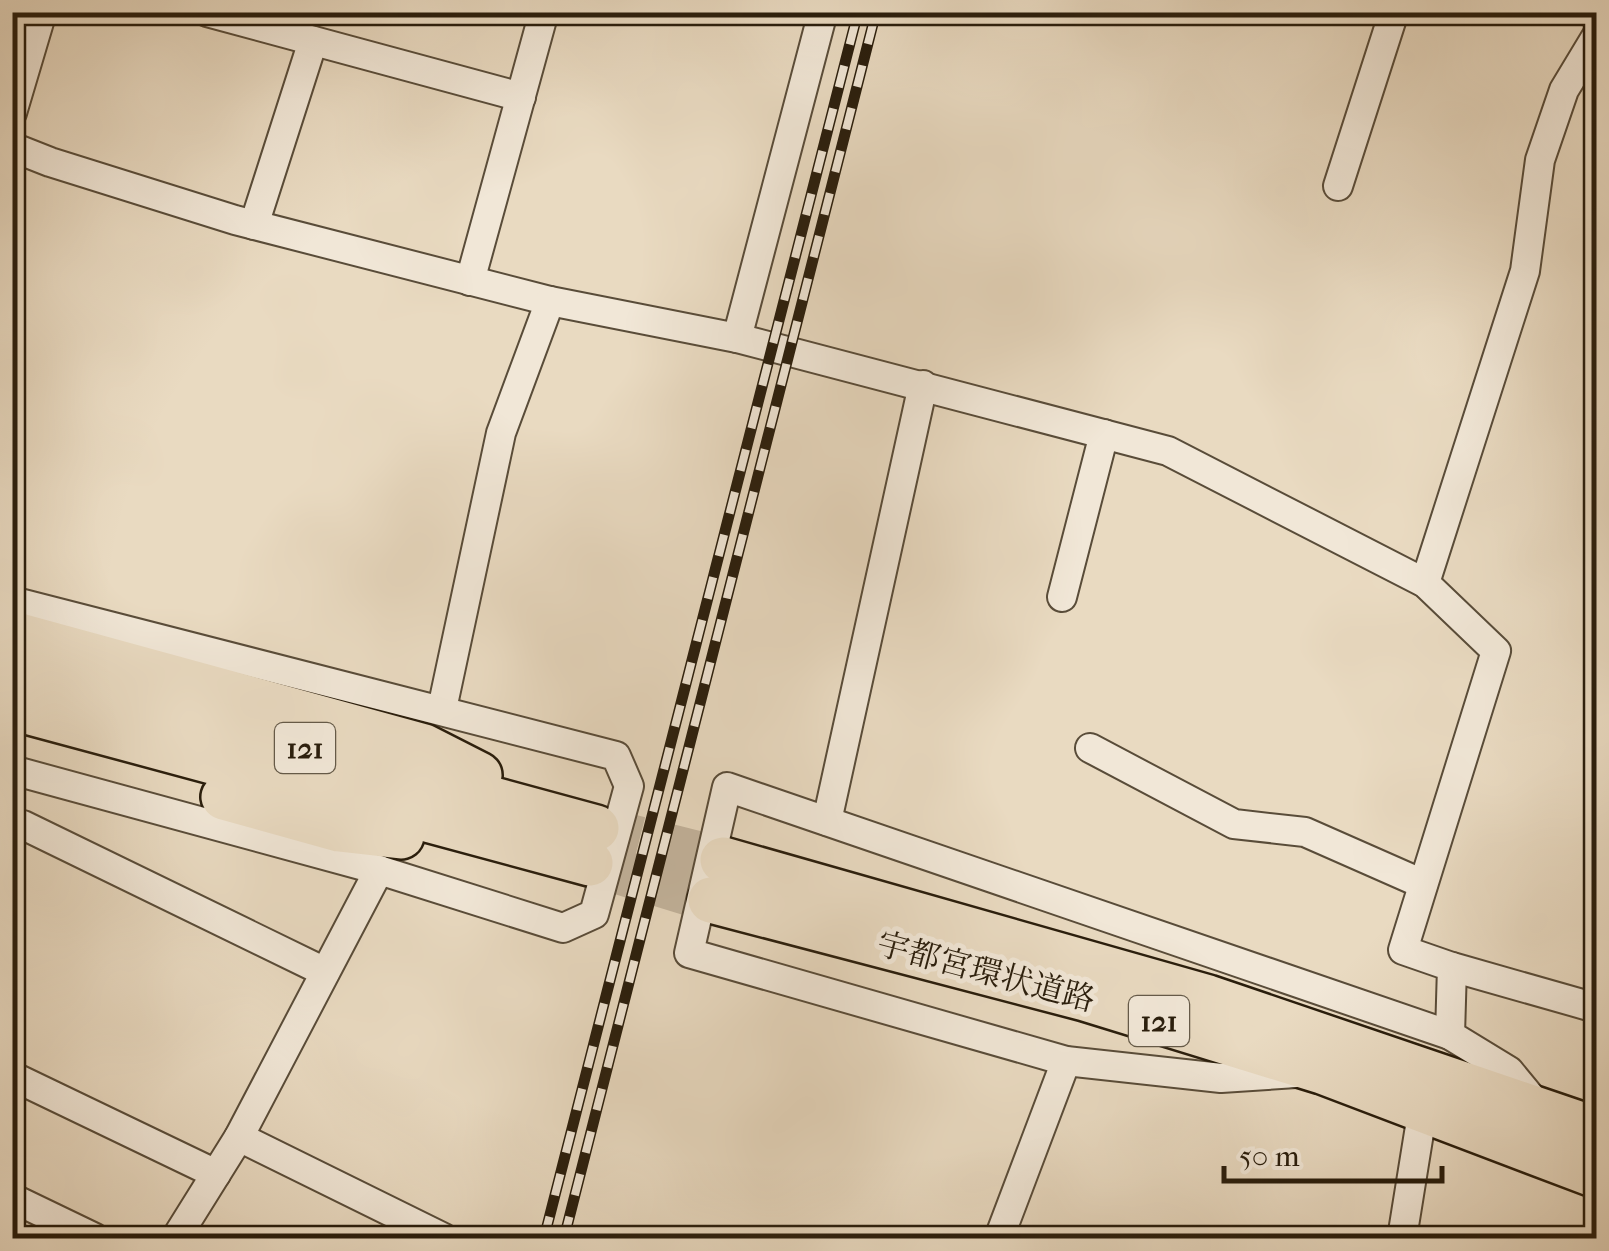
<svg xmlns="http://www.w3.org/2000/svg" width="1609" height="1251" viewBox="0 0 1609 1251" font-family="'IM FELL French Canon','Noto Serif JP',serif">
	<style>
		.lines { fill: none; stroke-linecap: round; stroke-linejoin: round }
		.trunk-tunnel { stroke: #c3b49d; stroke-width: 45; stroke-dasharray: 45 22; stroke-linecap: butt }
		.minor-casing { stroke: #594c39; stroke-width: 32 }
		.trunk-casing { stroke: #291d0c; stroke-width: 50 }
		.minor { stroke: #f1e7d7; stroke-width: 28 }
		.trunk { stroke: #e9dac1; stroke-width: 45 }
		.rail-casing { stroke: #291d0c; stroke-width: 11 }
		.rail { stroke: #f1e7d7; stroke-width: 8; stroke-dasharray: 22; stroke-linecap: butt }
		.labels { text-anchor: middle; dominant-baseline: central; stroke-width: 10; stroke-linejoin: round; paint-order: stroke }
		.shield { fill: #f1e7d7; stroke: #655a49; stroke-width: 2.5 }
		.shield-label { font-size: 30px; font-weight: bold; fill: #291d0c }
		.street-label { font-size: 32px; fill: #291d0c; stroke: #f1e7d7 }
	</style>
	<rect width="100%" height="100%" fill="#e9dac1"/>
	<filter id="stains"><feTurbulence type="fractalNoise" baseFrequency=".002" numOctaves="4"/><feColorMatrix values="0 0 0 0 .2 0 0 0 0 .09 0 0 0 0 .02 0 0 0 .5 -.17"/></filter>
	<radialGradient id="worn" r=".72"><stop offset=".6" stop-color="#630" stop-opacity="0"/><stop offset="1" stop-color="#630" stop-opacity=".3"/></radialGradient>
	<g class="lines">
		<g class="trunk-tunnel">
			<polyline points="596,828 723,860"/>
			<polyline points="590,863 711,900"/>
		</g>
		<defs>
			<g id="minor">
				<polyline points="207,12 521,97"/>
				<polyline points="12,113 42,12"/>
				<polyline points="12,147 50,162 235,220 550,301 737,338 823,12"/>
				<polyline points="1338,186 1394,12"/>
				<polyline points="254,225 313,41"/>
				<polyline points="470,281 544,12"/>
				<polyline points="737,338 1168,451 1425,583 1496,651 1403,950 1452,967 1450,1035 1509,1071 1537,1105"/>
				<polyline points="1425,583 1525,271 1540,160 1564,90 1596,37"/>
				<polyline points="1062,597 1104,434"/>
				<polyline points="12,601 616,756 629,786 594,914 563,928 379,870 12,770"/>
				<polyline points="442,709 501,433 550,301"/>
				<polyline points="1090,748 1234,824 1305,832 1423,884"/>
				<polyline points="827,821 923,385"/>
				<polyline points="23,825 325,972"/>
				<polyline points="1452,967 1596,1008"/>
				<polyline points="1296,1073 1221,1078 1066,1061 689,953 727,787 1450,1035"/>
				<polyline points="12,1076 216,1174"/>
				<polyline points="239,1137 444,1238"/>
				<polyline points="12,1198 95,1238"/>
				<polyline points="176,1238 239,1137 379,870"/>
				<polyline points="999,1238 1066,1061"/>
				<polyline points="1402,1238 1423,1108"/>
			</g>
			<g id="trunk">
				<polyline points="12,634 424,747 479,775"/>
				<polyline points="12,669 596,828"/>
				<polyline points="12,707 590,863"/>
				<polyline points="224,797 339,829 401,836"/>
				<polyline points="723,860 1208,998 1596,1130"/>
				<polyline points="711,900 1085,998 1322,1071 1596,1175"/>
			</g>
		</defs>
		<use href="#minor" class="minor-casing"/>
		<use href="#trunk" class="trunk-casing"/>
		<use href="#minor" class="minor"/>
		<use href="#trunk" class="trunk"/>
		<defs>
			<g id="rail">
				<polyline points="544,1238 858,12"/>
				<polyline points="564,1238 876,12"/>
			</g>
		</defs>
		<use href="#rail" class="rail-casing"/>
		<use href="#rail" class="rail"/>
	</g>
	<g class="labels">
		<g class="shield">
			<rect x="275" y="723" width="60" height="50" rx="8"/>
			<rect x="1129" y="996" width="60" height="50" rx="8"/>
		</g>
		<g class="shield-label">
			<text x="305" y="748">121</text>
			<text x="1159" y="1021">121</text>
		</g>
		<g class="street-label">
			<text transform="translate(986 972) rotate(15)">宇都宮環状道路</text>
		</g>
	</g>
	<rect width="1609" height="1251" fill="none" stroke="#e9dac1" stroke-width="50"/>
	<rect x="15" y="15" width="1579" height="1221" fill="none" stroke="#291d0c" stroke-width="5"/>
	<rect x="25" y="25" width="1559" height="1201" fill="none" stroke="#291d0c" stroke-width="2.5"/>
	<path d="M1224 1166v15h218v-15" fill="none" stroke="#291d0c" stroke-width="5"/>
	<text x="1239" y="1166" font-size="30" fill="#291d0c" stroke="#f1e7d7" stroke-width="8" paint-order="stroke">50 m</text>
	<rect width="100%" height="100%" filter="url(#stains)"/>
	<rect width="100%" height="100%" fill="url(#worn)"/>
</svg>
